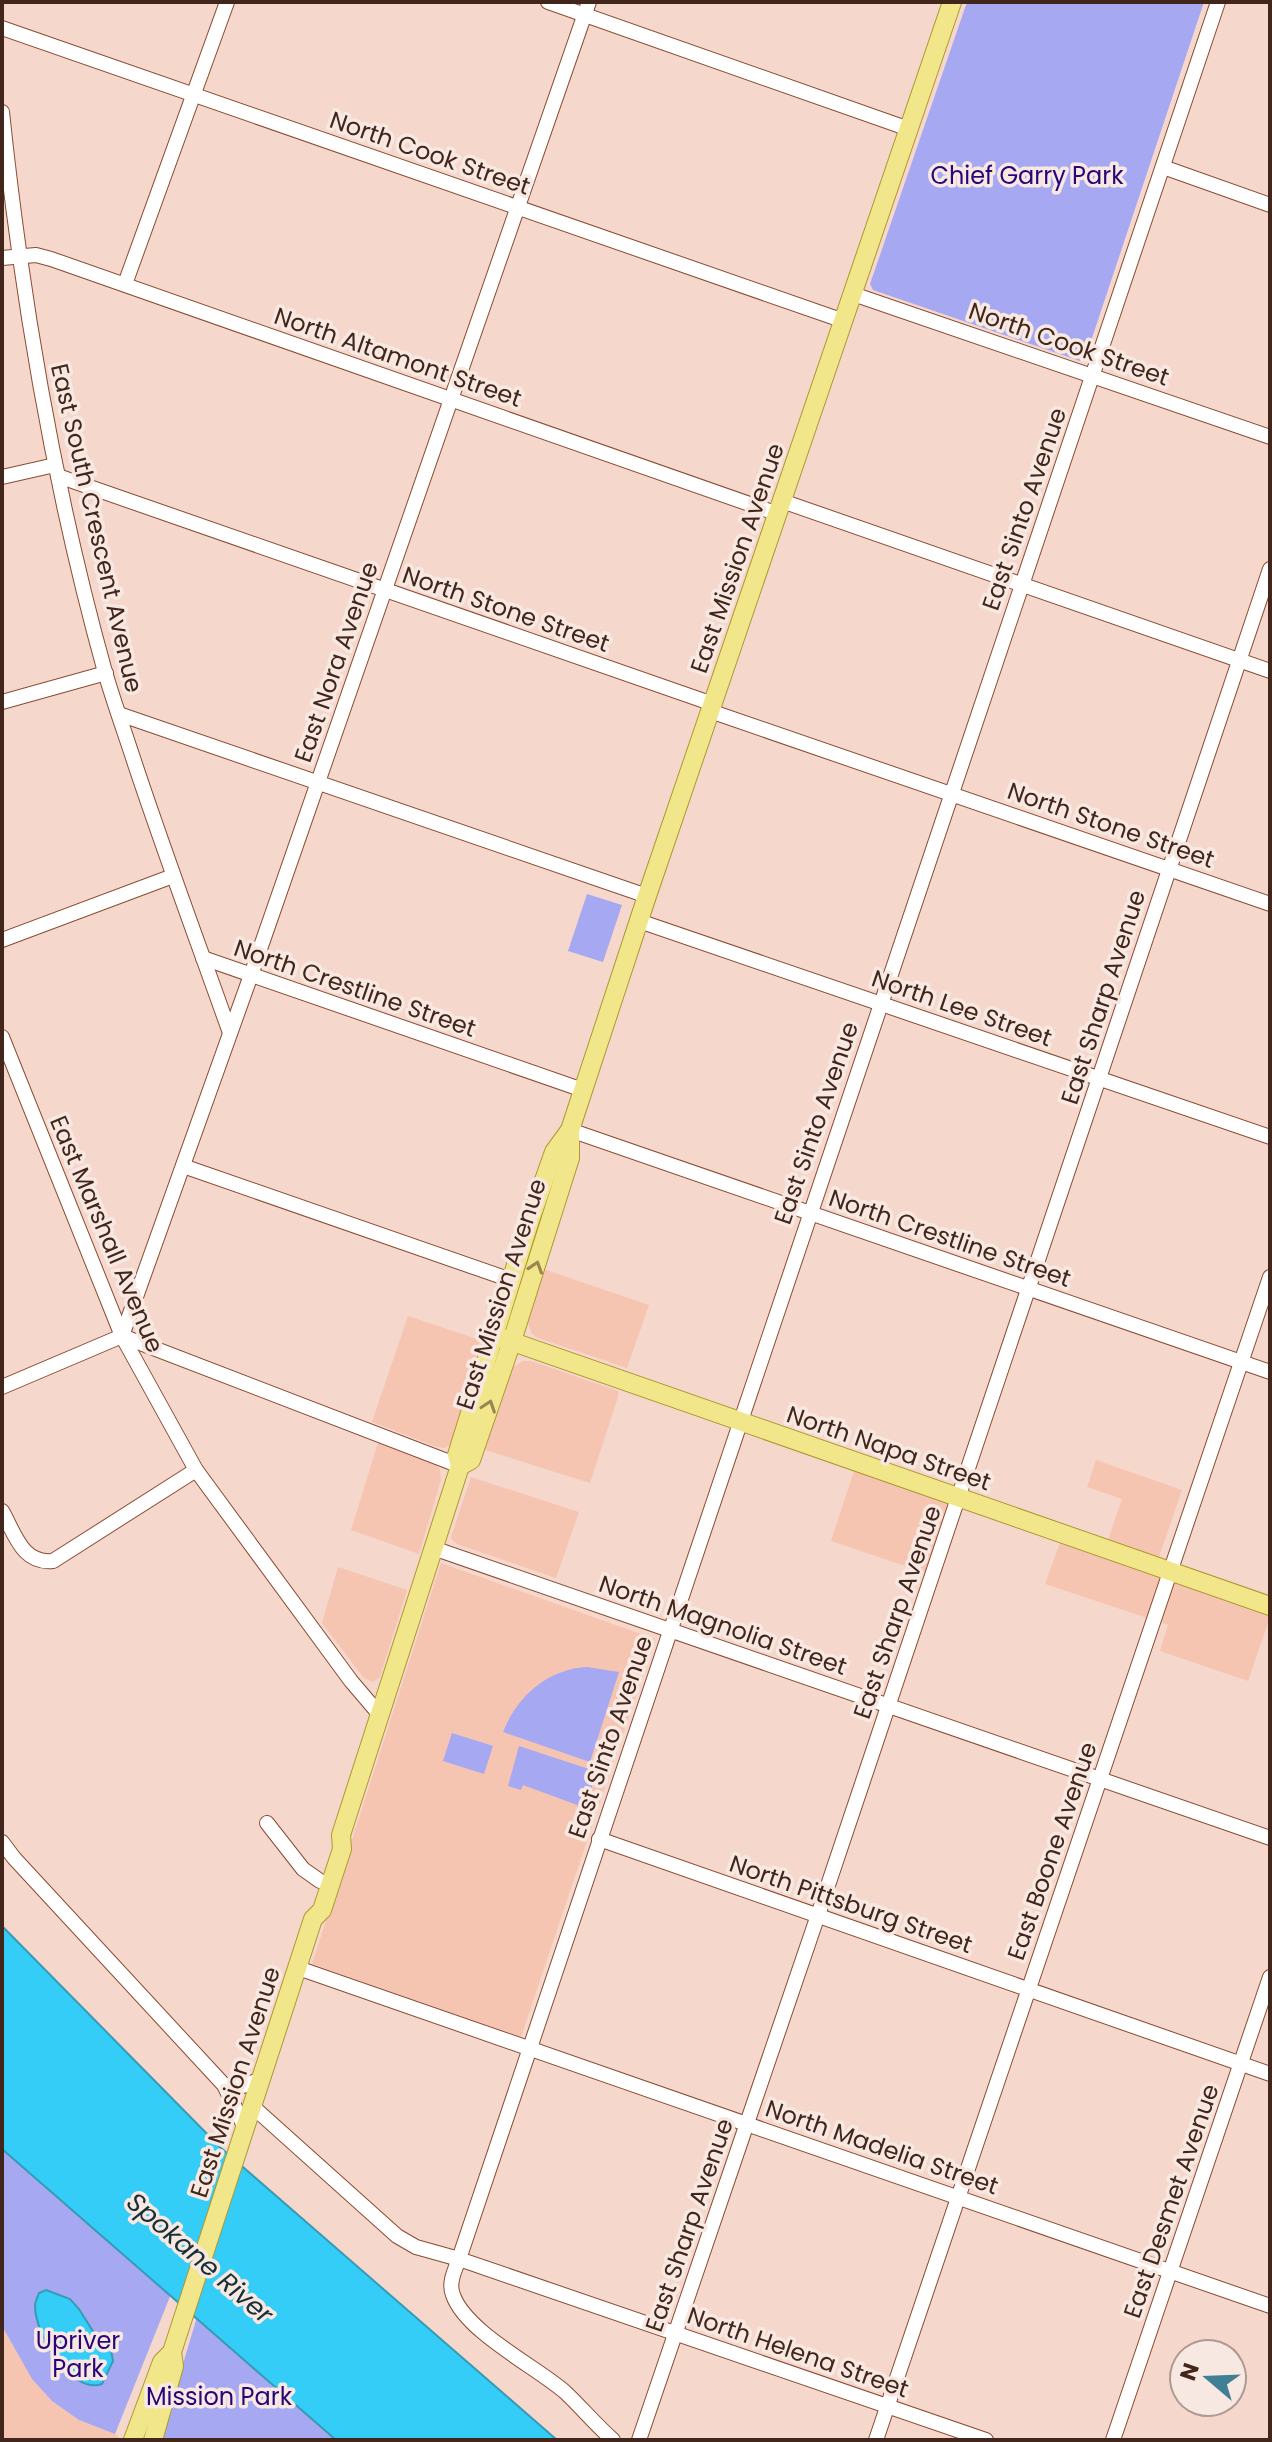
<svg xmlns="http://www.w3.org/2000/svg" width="1272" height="2442" viewBox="0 0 1272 2442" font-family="Poppins,sans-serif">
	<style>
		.built { fill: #f6c5b2 }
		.green { fill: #a6a8f2 }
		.water { fill: #33cdf8; stroke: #389bb6; stroke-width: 2 }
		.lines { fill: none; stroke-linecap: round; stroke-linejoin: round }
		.minor-casing { stroke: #8a4b32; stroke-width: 16 }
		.major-casing { stroke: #af9832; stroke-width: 20 }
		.minor { stroke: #fff; stroke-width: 14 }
		.major { stroke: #f2e68b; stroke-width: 18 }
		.oneway { stroke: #9a8653 }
		.labels { text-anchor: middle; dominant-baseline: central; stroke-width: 7; stroke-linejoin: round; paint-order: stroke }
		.street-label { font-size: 24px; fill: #42261b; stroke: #f7e8e2 }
		.park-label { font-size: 24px; fill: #280679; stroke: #f7e8e2 }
		.water-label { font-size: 26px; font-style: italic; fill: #182f38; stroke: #f7e8e2 }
	</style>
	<rect width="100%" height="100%" fill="#f5d7cb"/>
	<g class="built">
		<polygon points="543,1269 649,1305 627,1368 538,1338 532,1334 527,1320"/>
		<polygon points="408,1316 483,1341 454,1438 451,1445 444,1448 437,1447 372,1422"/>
		<polygon points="523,1361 531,1361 618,1391 618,1397 590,1483 482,1449 510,1372 513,1367"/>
		<polygon points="378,1443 435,1464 440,1469 441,1480 419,1554 351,1530"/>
		<polygon points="1096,1460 1182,1490 1159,1557 1108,1540 1122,1499 1087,1487"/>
		<polygon points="854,1471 949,1503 926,1573 831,1541"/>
		<polygon points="471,1477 579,1512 556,1578 457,1544 452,1540 451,1537"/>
		<polygon points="1060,1543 1182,1584 1270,1617 1248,1681 1160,1651 1168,1625 1045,1584"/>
		<polygon points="441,1563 655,1639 521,2037 312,1964"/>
		<polygon points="338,1567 407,1590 380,1677 373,1682 364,1678 322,1623"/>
		<polygon points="2,2326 32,2379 52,2401 79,2420 115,2434 122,2440 2,2440"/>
	</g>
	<g class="green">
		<polygon points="967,2 1204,2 1086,356 1080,361 873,290 870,284"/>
		<polygon points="587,894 622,905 603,962 568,951"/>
		<path d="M587,1667L619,1672L590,1762L503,1732C517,1696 548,1669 587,1667Z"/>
		<polygon points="452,1733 493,1746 484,1774 443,1761"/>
		<path d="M519,1746L595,1771C591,1785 592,1795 588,1809L523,1785L521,1790L508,1786Z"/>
		<polygon points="2,2149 171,2294 115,2434 79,2420 52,2401 32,2379 2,2326"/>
		<polygon points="197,2317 336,2440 160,2440"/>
	</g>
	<g class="water">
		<polygon points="2,1926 221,2148 557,2440 336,2440 2,2149"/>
		<path d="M46,2290L70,2299L79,2309L96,2336L111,2350L113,2361L102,2384C71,2395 34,2333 35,2305C35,2302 38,2296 39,2293Z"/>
	</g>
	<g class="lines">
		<defs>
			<g id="minor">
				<polyline points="548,2 909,129"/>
				<polyline points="2,28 844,321"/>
				<path d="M2,112C22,301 54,489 105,672C114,703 125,733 135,764C165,854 198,943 230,1033"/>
				<polyline points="1163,167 1270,205"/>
				<polyline points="2,258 36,255 51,259 778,514"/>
				<polyline points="125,284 227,2"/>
				<polyline points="853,294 1270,437"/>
				<polyline points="58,476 713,704"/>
				<polyline points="2,477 55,465"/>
				<polyline points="782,501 1270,671"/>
				<polyline points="2,702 106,673"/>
				<polyline points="710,711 1270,904"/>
				<polyline points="119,714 647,896"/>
				<polyline points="639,921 1270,1137"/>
				<polyline points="2,940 173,876"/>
				<polyline points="203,958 583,1090"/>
				<polyline points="2,1037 122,1336 196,1470 351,1681 380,1715"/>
				<polyline points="570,1130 1270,1372"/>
				<polyline points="183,1166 511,1280"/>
				<polyline points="122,1336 251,975 589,2"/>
				<polyline points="2,1387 122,1336 460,1466"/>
				<path d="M2,1511C15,1534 22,1564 53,1561L196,1470"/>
				<polyline points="433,1548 1270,1838"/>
				<polyline points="267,1823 303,1869 320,1881"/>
				<polyline points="599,1839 1270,2074"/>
				<polyline points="2,1842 14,1858 224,2085 245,2128"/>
				<polyline points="298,1968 1270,2306"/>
				<polyline points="224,2085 243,2086 261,2079"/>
				<path d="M252,2106L397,2236L416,2247L459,2259C455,2270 448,2283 453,2295C466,2332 535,2366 565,2392C581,2407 596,2425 613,2440"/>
				<polyline points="639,2440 818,1915 1270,569"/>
				<polyline points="876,2440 1270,1277"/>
				<polyline points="986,2440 459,2259 1218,2"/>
				<polyline points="1113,2440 1270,1977"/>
			</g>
			<g id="major">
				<polyline points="493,1335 1270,1606"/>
				<polyline points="460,1466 471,1460 512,1341 570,1158 570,1130"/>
				<polyline points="133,2440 162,2362 172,2352 313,1919 322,1910 342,1849 341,1835 460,1466 457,1455 530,1220 554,1152 570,1130 647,896 952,2"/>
				<polyline points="153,2440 174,2366 172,2352"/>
			</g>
		</defs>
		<use href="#minor" class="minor-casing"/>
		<use href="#major" class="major-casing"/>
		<use href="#minor" class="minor"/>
		<use href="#major" class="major"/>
	</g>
	<defs><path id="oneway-chevron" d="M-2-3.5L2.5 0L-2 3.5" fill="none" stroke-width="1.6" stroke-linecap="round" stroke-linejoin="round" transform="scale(2)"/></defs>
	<g class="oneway">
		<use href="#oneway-chevron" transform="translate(536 1267) rotate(-72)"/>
		<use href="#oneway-chevron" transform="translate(489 1406) rotate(-71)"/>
	</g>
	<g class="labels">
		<g class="street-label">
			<text transform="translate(430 153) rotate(19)">North Cook Street</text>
			<text transform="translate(1069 344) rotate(19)">North Cook Street</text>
			<text transform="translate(398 357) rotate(19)">North Altamont Street</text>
			<text transform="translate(1024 509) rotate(-71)">East Sinto Avenue</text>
			<text transform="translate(97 528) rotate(77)">East South Crescent Avenue</text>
			<text transform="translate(737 558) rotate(-71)">East Mission Avenue</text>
			<text transform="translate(506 609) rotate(19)">North Stone Street</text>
			<text transform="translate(336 662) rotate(-71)">East Nora Avenue</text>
			<text transform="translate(1111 825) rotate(19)">North Stone Street</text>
			<text transform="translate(355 988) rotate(19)">North Crestline Street</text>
			<text transform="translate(1103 997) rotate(-72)">East Sharp Avenue</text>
			<text transform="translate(962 1008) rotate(19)">North Lee Street</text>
			<text transform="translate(816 1123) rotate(-71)">East Sinto Avenue</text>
			<text transform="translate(107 1234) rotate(67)">East Marshall Avenue</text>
			<text transform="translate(950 1238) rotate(19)">North Crestline Street</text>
			<text transform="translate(501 1294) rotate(-72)">East Mission Avenue</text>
			<text transform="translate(889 1448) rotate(19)">North Napa Street</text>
			<text transform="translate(897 1612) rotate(-71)">East Sharp Avenue</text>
			<text transform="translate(723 1625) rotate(19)">North Magnolia Street</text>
			<text transform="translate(610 1737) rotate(-71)">East Sinto Avenue</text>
			<text transform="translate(1052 1851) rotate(-71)">East Boone Avenue</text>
			<text transform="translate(851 1904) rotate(19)">North Pittsburg Street</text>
			<text transform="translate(235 2082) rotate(-72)">East Mission Avenue</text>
			<text transform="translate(882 2147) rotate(19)">North Madelia Street</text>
			<text transform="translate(1171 2201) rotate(-71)">East Desmet Avenue</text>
			<text transform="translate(689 2225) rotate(-71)">East Sharp Avenue</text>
			<text transform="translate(798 2352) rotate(19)">North Helena Street</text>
		</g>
		<g class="park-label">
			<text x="1027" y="175">Chief Garry Park</text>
			<text x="78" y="2340">Upriver<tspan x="78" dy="28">Park</tspan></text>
			<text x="219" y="2396">Mission Park</text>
		</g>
		<g class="water-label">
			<text transform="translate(200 2258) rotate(41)">Spokane River</text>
		</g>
	</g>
	<rect width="1272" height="2442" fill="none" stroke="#42261b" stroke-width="8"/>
	<g transform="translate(1208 2378) rotate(289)"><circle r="38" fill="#f7e8e2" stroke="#af9a92" stroke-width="2"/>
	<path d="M0-6L14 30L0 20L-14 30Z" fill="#407f94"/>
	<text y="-12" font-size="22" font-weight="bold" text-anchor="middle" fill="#42261b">N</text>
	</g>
</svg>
